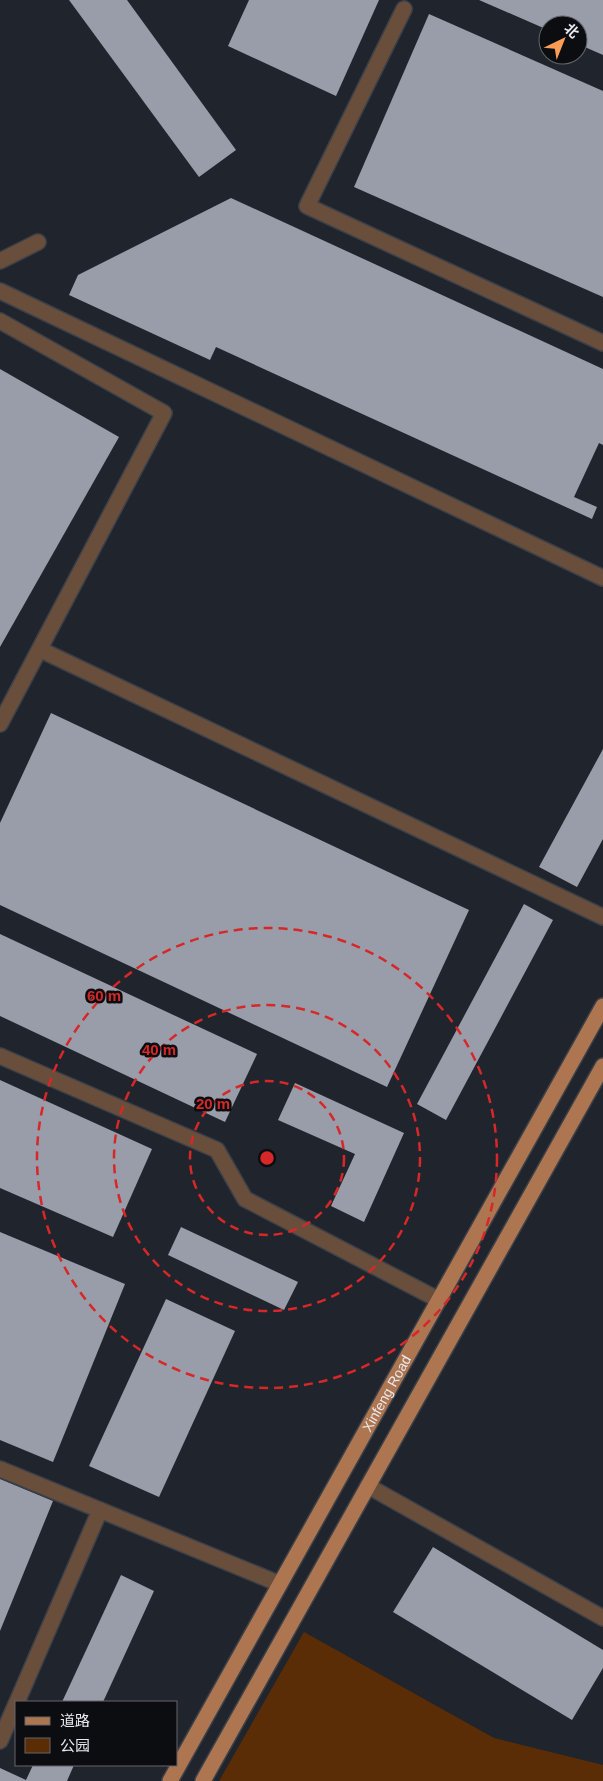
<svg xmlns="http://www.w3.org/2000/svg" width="603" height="1781" viewBox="0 0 603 1781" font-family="Arial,'Noto Sans SC',sans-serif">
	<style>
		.green { fill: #5b2d07 }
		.building { fill: #989da9 }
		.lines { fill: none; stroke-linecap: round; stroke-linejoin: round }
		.minor-casing { stroke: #3c4048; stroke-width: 18 }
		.major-casing { stroke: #3c4048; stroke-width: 18 }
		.minor { stroke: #694e3c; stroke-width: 15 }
		.major { stroke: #ae7650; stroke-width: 15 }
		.ring { fill: none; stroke: #d62828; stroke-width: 2.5; stroke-dasharray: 9 6 }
		.labels { text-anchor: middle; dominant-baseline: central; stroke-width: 5; stroke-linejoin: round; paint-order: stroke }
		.street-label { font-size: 14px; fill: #e7e9ef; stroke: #0c0d11 }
		.centre { fill: #d62828; stroke: #0c0d11; stroke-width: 2.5 }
		.ring-label { font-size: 15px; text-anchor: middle; font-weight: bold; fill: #d62828; stroke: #0c0d11; stroke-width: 5; stroke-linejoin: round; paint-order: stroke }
	</style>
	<rect width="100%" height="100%" fill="#20242d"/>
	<polygon class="green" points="304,1632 494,1738 603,1765 603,1781 219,1781"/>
	<g class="building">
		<polygon points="69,0 127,0 236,150 199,177"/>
		<polygon points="249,0 379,0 336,96 228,46"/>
		<polygon points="479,0 603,0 603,55 578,44 578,25 548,25 548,30"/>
		<polygon points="429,14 603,91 603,297 354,187"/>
		<polygon points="231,198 603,369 603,445 599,443 574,497 597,507 592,519 216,347 210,360 69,295 78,275"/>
		<polygon points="0,369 119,437 0,647"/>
		<polygon points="51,713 469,910 387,1087 0,905 0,823"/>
		<polygon points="603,749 603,839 577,887 539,867"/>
		<polygon points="524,904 553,920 446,1120 417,1104"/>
		<polygon points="0,934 257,1054 225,1122 0,1016"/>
		<polygon points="0,1080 152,1149 113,1237 0,1188"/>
		<polygon points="295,1083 404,1133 364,1222 331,1206 355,1154 278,1120"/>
		<polygon points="181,1227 298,1282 284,1310 168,1255"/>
		<polygon points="0,1232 125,1284 53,1462 0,1440"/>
		<polygon points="166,1299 235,1331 159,1497 89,1466"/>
		<polygon points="0,1479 53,1501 0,1631"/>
		<polygon points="433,1547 603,1650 603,1668 572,1720 393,1612"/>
		<polygon points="121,1575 154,1591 103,1702 62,1702"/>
		<polygon points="33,1765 74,1765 67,1781 0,1781 0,1768 26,1780"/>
	</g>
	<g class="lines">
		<defs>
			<g id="minor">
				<polyline points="404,9 307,206 603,343"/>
				<polyline points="0,261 38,242"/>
				<polyline points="0,291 603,578"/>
				<polyline points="0,321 164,413 0,724"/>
				<polyline points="41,650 603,917"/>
				<polyline points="0,1056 217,1150 245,1199 439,1300"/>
				<polyline points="0,1469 280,1584"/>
				<polyline points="368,1486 603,1618"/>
				<polyline points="17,1702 100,1510"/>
				<polyline points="0,1741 16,1704"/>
			</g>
			<g id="major">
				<path id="s1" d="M170,1781L603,1006"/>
				<polyline points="203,1781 603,1066"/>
			</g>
		</defs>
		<use href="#minor" class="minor-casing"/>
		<use href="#major" class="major-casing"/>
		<use href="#minor" class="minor"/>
		<use href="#major" class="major"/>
	</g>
	<g class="ring">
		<circle cx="267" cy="1158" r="77"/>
		<circle cx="267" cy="1158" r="153"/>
		<circle cx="267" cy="1158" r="230"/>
	</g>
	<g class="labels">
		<g class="street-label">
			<text stroke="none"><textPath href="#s1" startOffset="444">Xinfeng Road</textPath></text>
		</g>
	</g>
	<circle cx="267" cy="1158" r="8" class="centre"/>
	<g class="ring-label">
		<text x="104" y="1001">60 m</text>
		<text x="159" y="1055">40 m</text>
		<text x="213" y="1109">20 m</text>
	</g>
	<rect x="15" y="1701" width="162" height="65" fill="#0c0d11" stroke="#64656a"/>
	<rect x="25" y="1717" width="25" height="8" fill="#ae7650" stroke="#64656a"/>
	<text x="60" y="1726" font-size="15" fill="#e7e9ef">道路</text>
	<rect x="25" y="1738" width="25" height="15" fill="#5b2d07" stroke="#64656a"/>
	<text x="60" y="1751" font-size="15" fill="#e7e9ef">公园</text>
	<g transform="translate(563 40) rotate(43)"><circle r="24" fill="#0c0d11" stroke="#64656a"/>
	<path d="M0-4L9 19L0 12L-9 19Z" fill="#fd9c56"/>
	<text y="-8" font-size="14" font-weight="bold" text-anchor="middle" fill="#e7e9ef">北</text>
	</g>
</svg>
